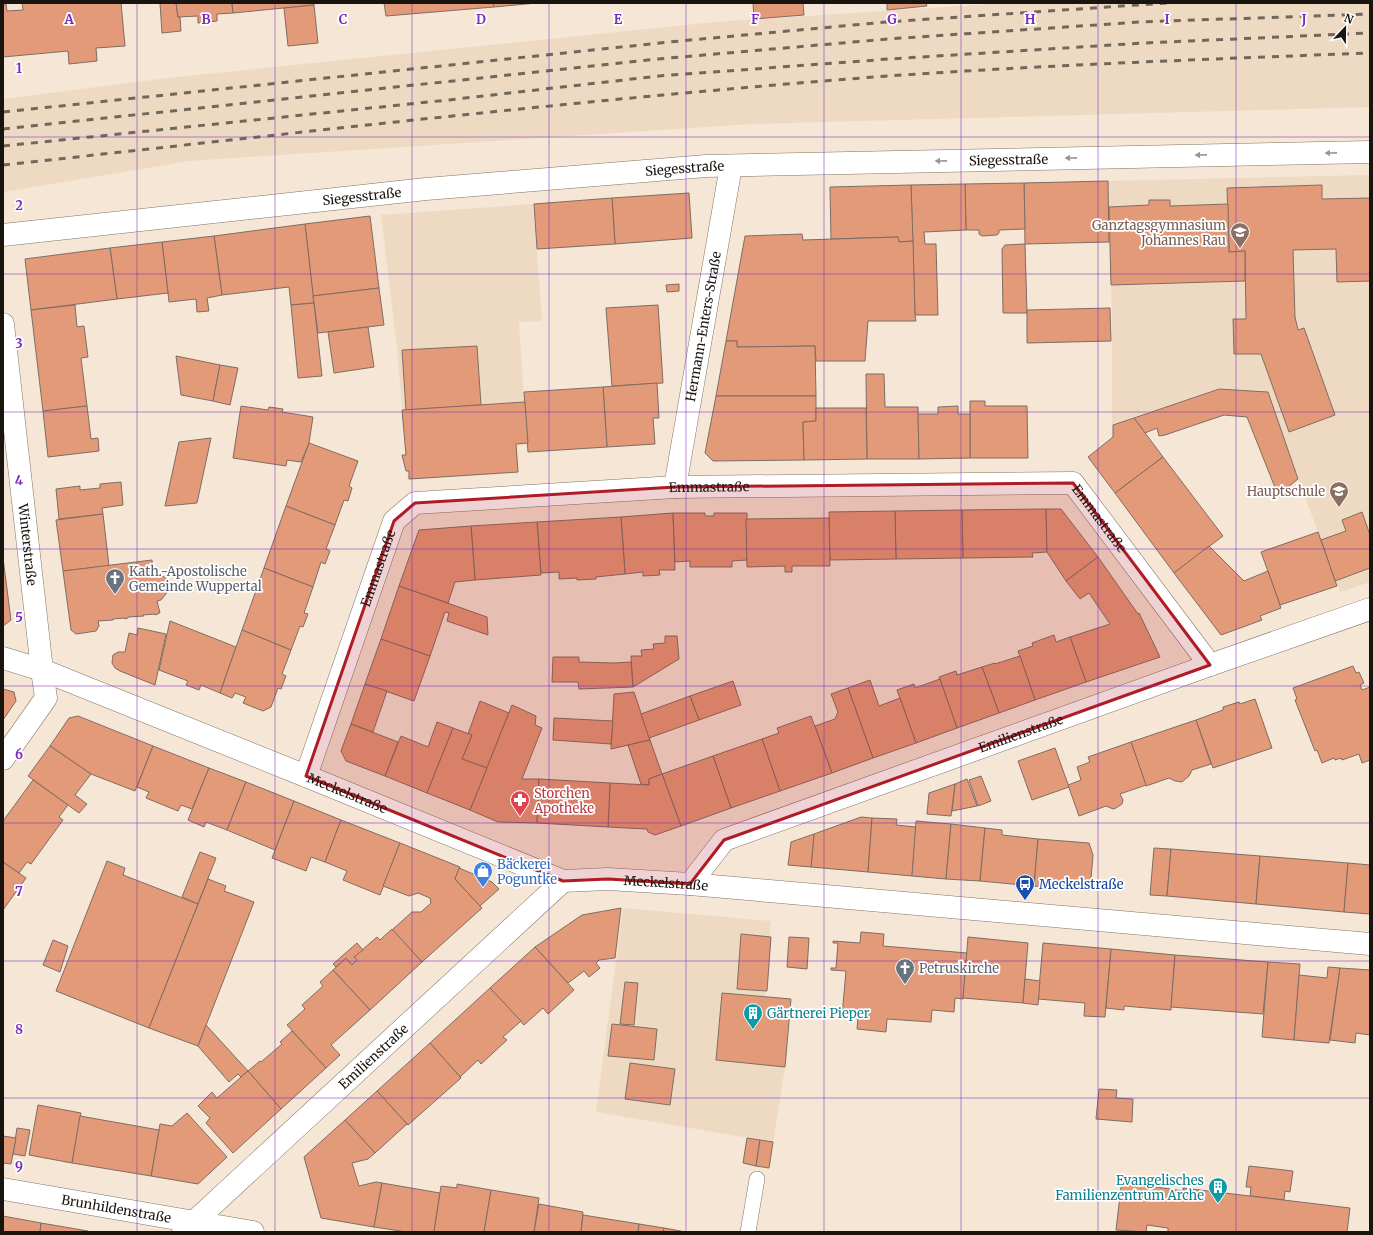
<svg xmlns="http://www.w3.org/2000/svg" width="1373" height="1235" viewBox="0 0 1373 1235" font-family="Merriweather,serif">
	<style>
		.built { fill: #eedac2 }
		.building { fill: #e39a79; stroke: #806c64 }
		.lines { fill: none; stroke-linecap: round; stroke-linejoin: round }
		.service-casing { stroke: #827565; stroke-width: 16 }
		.minor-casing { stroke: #827565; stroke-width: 23 }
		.tertiary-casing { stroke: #827565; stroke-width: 23 }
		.service { stroke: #fff; stroke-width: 15 }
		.minor { stroke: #fff; stroke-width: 22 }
		.tertiary { stroke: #fff; stroke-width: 22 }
		.rail { stroke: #71685d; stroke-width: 3; stroke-dasharray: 7 7; stroke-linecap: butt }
		.oneway { fill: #989593 }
		.marked { fill: #af1c26; fill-opacity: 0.2; stroke: #af1c26; stroke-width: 3; stroke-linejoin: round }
		.grid { fill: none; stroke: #7b2cbf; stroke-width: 1; stroke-opacity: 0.55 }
		.labels { text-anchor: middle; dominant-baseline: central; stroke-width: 3.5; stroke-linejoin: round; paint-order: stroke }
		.street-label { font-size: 13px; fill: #1a140e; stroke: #fff }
		.education-label { font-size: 13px; fill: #785e54; stroke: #fff; text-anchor: end }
		.worship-label { font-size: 13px; fill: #5b616d; stroke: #fff; text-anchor: start }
		.health-label { font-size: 13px; fill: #be3a42; stroke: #fff; text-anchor: start }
		.shop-label { font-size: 13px; fill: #366cbe; stroke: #fff; text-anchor: start }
		.transit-label { font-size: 13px; fill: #164399; stroke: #fff; text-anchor: start }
		.culture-label { font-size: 13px; fill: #0d838f; stroke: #fff; text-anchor: start }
		.grid-label { font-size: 13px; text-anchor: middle; font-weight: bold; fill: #7b2cbf; stroke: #fff; stroke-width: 3.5; stroke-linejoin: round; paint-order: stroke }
	</style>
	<rect width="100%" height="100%" fill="#f5e6d5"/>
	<g class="built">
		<polygon points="1006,3 1370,3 1370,107 752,124 189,161 3,192 3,99 167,78 715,22"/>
		<polygon points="1370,175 1370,582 1340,592 1282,434 1267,391 1218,388 1112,425 1112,317 1108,181"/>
		<polygon points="533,204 542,321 519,322 527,444 517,445 518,473 408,480 397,347 381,215"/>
		<polygon points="623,908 771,921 765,997 790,999 785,1067 773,1142 596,1112"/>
	</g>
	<g class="building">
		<polygon points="22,3 121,3 125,46 96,48 97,61 69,64 68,51 3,57 3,4 6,4 7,11 23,10"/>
		<polygon points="160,3 176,3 178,17 180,17 181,31 162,33"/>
		<polygon points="176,3 232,3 233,13 217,14 217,21 198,23 198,16 178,17"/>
		<polygon points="232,3 314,3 314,5 233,13"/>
		<polygon points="384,3 493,3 494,7 386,16"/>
		<polygon points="493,3 537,3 494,7"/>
		<polygon points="753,3 803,3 804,15 754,19"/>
		<polygon points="887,3 926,3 927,6 887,10"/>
		<polygon points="314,5 318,43 288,46 284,8"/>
		<polygon points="1108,181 1109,242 1025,244 1024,183"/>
		<polygon points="1024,183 1025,229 999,230 999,233 997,235 982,236 979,234 979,230 966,230 965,184"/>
		<polygon points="965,184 966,230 924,232 925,244 936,244 938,315 915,315 911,185"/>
		<polygon points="911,185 913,241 899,242 898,237 831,239 830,187"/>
		<polygon points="1322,185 1322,199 1370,198 1370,281 1337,282 1336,249 1293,250 1295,317 1298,330 1304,328 1335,415 1289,432 1261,354 1234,354 1233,319 1246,319 1245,251 1229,252 1227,188"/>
		<polygon points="689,193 692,238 615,244 612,198"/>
		<polygon points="612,198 615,244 537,249 534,204"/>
		<polygon points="1149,200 1170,200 1170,206 1228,204 1229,252 1245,251 1245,281 1111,285 1109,207 1149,205"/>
		<polygon points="370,216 379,288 313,296 305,224"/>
		<polygon points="305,224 314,303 291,305 289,287 222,295 214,236"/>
		<polygon points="802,234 803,240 898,237 899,242 913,241 915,315 916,321 868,321 865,361 816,361 815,346 737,347 737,341 726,341 745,236"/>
		<polygon points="214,236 222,295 207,298 209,311 197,312 196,299 169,302 162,242"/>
		<polygon points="162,242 168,293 117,299 110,248"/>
		<polygon points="1025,244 1027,313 1003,313 1002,249 1005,245"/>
		<polygon points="110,248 117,299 31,310 25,259"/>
		<polygon points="679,284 679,291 667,292 666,285"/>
		<polygon points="379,288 384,325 318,333 313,296"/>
		<polygon points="314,303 322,376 298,378 291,305"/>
		<polygon points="75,305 77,327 84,326 88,357 81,358 87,406 43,411 31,310"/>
		<polygon points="658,305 663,383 612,386 606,308"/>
		<polygon points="1110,308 1111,341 1027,343 1027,310"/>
		<polygon points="368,327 374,367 334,373 328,332"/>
		<polygon points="726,341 737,341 737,347 815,346 816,396 716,396"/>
		<polygon points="477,346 481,405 406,410 402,350"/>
		<polygon points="176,356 220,365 213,401 181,395"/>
		<polygon points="220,365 238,368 230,405 213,401"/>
		<polygon points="866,374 884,374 885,407 918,407 919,459 867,459"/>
		<polygon points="657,383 659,418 653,418 655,444 607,447 603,387"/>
		<polygon points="603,387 607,447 528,452 524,392"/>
		<polygon points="1219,389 1268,392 1298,479 1278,495 1247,417 1224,415 1165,435 1159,436 1157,428 1145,433 1134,418"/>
		<polygon points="716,396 816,396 816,421 803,422 804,460 713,461 705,453"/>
		<polygon points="970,401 985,401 985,406 1027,406 1028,458 970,458"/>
		<polygon points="525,402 528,443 516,444 518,472 409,479 409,471 406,471 402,455 406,455 402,410"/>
		<polygon points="87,406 91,439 98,438 99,451 48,457 43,411"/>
		<polygon points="241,406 268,410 269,407 283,409 282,412 313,417 309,443 301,462 287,460 286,466 233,458"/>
		<polygon points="958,406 958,414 970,414 970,458 919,459 918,414 938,414 938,407"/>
		<polygon points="816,408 866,408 867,459 804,460 803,422 816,421"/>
		<polygon points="1134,418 1163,457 1115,493 1088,457 1113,437 1113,425"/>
		<polygon points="211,438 197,503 165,506 179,442"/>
		<polygon points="309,443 358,461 349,486 352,488 348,501 344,500 335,525 286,506"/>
		<polygon points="1163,457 1223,536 1174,573 1115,493"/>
		<polygon points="121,482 123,505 102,508 103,514 59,519 56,489 80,486 80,490 100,488 100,484"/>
		<polygon points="286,506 335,525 326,549 330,551 325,564 321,562 313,587 264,568"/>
		<polygon points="1046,509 1047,552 1032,553 1033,557 963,558 962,510"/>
		<polygon points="1046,509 1061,509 1098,557 1066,581 1047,552"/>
		<polygon points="962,510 963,558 896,559 895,511"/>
		<polygon points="895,511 896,559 830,560 829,512"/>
		<polygon points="1362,512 1370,535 1370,568 1335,581 1321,540 1346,531 1342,520"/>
		<polygon points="673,513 675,570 659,570 660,575 643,576 643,572 625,574 621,517"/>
		<polygon points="673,513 705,513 705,516 714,516 714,513 747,513 747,560 732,561 732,567 690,567 690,561 675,562"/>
		<polygon points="103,514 109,566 63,571 56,520"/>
		<polygon points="621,517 625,574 596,577 596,579 577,580 577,578 559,579 559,572 541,573 537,522"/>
		<polygon points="829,518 830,566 792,566 792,572 785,572 785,566 747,567 746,519"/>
		<polygon points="537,522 541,575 475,580 471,526"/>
		<polygon points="471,526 475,580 455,582 448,603 399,586 419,530"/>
		<polygon points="1318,532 1337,586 1280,605 1261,552"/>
		<polygon points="1209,546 1244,581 1268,571 1281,608 1260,616 1262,620 1221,635 1174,573"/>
		<polygon points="1098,557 1138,614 1139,613 1160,657 1086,682 1070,637 1110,624 1089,593 1080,599 1066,581"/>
		<polygon points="3,558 11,620 3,626"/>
		<polygon points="152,560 153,573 157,572 167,579 169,590 161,600 157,601 160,613 158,613 158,614 155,615 155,614 143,615 144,616 128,617 128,618 125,619 125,618 113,619 113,620 98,621 99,626 96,631 76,634 71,630 63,571"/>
		<polygon points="264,568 313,587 304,613 308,614 303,627 300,626 291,650 242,630"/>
		<polygon points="399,586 487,617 488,635 447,621 449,613 445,612 430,656 381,639"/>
		<polygon points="170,621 236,647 220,693 201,685 199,690 186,685 188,681 159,670"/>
		<polygon points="138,628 166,634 155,685 120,671 115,668 112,663 113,655 118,652 125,652 129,633 137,635"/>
		<polygon points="242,630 291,650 282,674 286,676 281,689 278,688 271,707 263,711 243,703 246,697 235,693 232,698 220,693"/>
		<polygon points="1054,635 1056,642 1070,637 1086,682 1035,700 1018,651 1033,646 1032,643"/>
		<polygon points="665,636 677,636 679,659 633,687 631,656 642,656 641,650 654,649 653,644 665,643"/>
		<polygon points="381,639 430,656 414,701 365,684"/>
		<polygon points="1020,656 1035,700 999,713 982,667 995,663 995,664"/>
		<polygon points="553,657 579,657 579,662 614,663 631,662 633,687 579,689 578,682 552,682"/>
		<polygon points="1353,666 1356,673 1359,672 1364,683 1360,685 1362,690 1370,687 1370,760 1362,763 1359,754 1342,760 1341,758 1335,760 1334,758 1322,763 1317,750 1315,751 1295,700 1297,699 1293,688"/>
		<polygon points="982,667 999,713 957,728 939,677 956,671 957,675"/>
		<polygon points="940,679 957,728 916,743 897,690 914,684 915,688"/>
		<polygon points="870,680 879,706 900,698 916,743 873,758 848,688"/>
		<polygon points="733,681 741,705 699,720 690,696"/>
		<polygon points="365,684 387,691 373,732 351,724"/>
		<polygon points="848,688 873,758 832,773 815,726 835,719 838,712 831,694"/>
		<polygon points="3,689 14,692 16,701 3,720"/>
		<polygon points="634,692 650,740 611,749 614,694"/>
		<polygon points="690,696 699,720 649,738 641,714"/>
		<polygon points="1255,699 1272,748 1213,768 1196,720 1223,710 1223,707 1239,702 1240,704"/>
		<polygon points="480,701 509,713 487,768 462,759 472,735 468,734"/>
		<polygon points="512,705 536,716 535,725 542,728 522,779 539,779 537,823 498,822 470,810"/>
		<polygon points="78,716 153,746 135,791 91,774 50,746 69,718"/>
		<polygon points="811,716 832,773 780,791 762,739 779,733 777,728"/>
		<polygon points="554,718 613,721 611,744 553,740"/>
		<polygon points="1196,720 1211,764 1192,770 1189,776 1182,782 1175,781 1169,778 1146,786 1131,742"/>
		<polygon points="437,722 453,728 427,793 385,776 401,736 428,747"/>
		<polygon points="351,724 398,742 385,776 346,761 341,751"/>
		<polygon points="453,728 472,735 462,759 487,768 470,810 427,793"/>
		<polygon points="762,739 780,791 731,808 713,756"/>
		<polygon points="650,740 662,774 649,779 649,785 641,784 628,745"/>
		<polygon points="1131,742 1146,785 1120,794 1123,800 1122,804 1116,808 1113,809 1106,806 1079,816 1068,785 1081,780 1077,767 1090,762 1088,757"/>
		<polygon points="50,746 91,774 75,795 87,804 79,813 28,776"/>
		<polygon points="153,746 209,768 192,809 181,805 178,811 146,798 149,792 137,787"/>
		<polygon points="1055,748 1069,787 1032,800 1018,761"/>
		<polygon points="713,756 731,808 681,826 662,774"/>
		<polygon points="209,768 246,782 227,830 206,822 204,827 188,820"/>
		<polygon points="662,774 681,826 655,835 648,832 647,829 608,827 610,783 649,785 649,779"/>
		<polygon points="981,776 991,801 978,806 969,780"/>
		<polygon points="539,779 610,783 608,827 537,823"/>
		<polygon points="967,779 977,806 952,811 955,784"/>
		<polygon points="33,780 68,805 59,817 63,820 31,864 27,862 19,873 3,862 3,821"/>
		<polygon points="246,782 294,801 275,850 227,830"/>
		<polygon points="955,784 951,816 927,814 929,793"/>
		<polygon points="294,801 341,820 325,862 311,857 306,871 272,858"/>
		<polygon points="861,817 872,818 868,872 811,867 814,834"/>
		<polygon points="872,818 897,819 896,825 916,827 912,876 868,872"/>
		<polygon points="341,820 400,843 380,895 343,880 347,871 325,862"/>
		<polygon points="916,821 951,824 946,879 912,876"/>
		<polygon points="951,824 985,828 980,881 946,879"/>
		<polygon points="985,828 1002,830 1002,835 1038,839 1034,886 980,881"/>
		<polygon points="814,834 811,867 788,865 791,842"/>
		<polygon points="1038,839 1089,843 1093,855 1090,890 1034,886"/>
		<polygon points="400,843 460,867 455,879 482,908 422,962 392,930 412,912 421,912 431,903 430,898 418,893 409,896 383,886"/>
		<polygon points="1154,848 1171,849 1167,896 1150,895"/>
		<polygon points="1171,849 1260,856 1256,904 1167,896"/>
		<polygon points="200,852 216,858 198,904 182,897"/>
		<polygon points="1260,856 1348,863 1344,912 1256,904"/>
		<polygon points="107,861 125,868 123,875 198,904 149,1028 56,991"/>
		<polygon points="3,862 26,878 3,910"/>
		<polygon points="1348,863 1370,865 1370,914 1344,912"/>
		<polygon points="459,868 492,882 499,889 480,906 455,879"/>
		<polygon points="208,879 226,886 224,891 254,902 198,1046 149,1028"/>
		<polygon points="621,908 615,958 599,960 596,963 600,968 589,977 584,971 568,983 535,947 582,915"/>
		<polygon points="392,929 422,962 370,1010 333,970 346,958 352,965 357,960 354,957 377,937 380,940"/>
		<polygon points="861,932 884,934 883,946 967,953 963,999 955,998 954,1012 932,1010 931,1022 887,1019 886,1032 857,1029 858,1017 842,1016 846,971 831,970 831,968 836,968 838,943 833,943 833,941 860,943"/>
		<polygon points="741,934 771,937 767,991 737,989"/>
		<polygon points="789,937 809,938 807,969 787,967"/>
		<polygon points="968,937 1028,943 1023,1003 963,998"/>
		<polygon points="53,940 68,946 60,972 43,965"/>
		<polygon points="357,943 363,950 354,957 357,960 352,965 346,958 336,967 333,964"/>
		<polygon points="1043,943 1111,949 1105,1017 1084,1016 1085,1003 1038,999"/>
		<polygon points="535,947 574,990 548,1014 543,1008 524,1025 490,988"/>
		<polygon points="1111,949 1175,955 1171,1010 1124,1006 1124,1010 1106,1008"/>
		<polygon points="1175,955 1268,962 1263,1014 1171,1007"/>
		<polygon points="1268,962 1300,964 1294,1040 1262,1037"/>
		<polygon points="1328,967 1340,968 1329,1043 1294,1040 1299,975 1327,978"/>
		<polygon points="1340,968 1370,970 1370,1035 1356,1033 1355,1043 1330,1040"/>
		<polygon points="333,970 370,1010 331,1045 340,1055 326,1068 287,1025 305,1009 302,1005 323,986 320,982"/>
		<polygon points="1025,979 1040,981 1038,1005 1023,1003"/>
		<polygon points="625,982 638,983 634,1025 620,1024"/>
		<polygon points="490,988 521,1021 503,1037 507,1040 481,1064 478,1060 460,1077 430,1043"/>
		<polygon points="722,993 791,999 785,1067 716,1060"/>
		<polygon points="612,1024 657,1029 654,1060 608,1056"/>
		<polygon points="206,1025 248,1071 241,1077 238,1074 229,1082 198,1046"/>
		<polygon points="292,1031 326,1068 281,1109 248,1071 260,1061 261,1062 282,1044 280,1042"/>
		<polygon points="430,1043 461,1078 408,1125 377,1091"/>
		<polygon points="630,1063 675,1069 670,1105 625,1099"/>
		<polygon points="248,1071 281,1109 233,1153 206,1123 210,1118 198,1106 212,1092 217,1098"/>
		<polygon points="1099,1089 1117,1090 1116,1098 1133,1099 1132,1122 1096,1119"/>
		<polygon points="377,1091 407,1124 375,1153 345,1120"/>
		<polygon points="38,1105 81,1113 72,1163 29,1155"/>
		<polygon points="187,1113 227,1157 198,1184 151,1176 160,1124 172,1126"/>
		<polygon points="80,1116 159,1130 151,1176 72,1163"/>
		<polygon points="345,1120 375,1153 368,1159 352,1163 359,1186 376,1182 382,1183 374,1227 321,1218 304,1157"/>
		<polygon points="17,1128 30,1130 25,1156 13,1154"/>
		<polygon points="3,1136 16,1138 11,1164 3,1163"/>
		<polygon points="747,1138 760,1140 756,1166 743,1163"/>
		<polygon points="760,1140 773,1142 769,1168 756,1166"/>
		<polygon points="1249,1166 1293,1171 1290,1192 1285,1191 1284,1200 1250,1196 1251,1187 1246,1187"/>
		<polygon points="1122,1179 1151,1183 1150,1186 1183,1191 1183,1188 1350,1208 1347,1232 1168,1232 1168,1228 1147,1225 1146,1232 1116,1230"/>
		<polygon points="382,1183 440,1193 434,1232 407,1232 374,1227"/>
		<polygon points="457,1184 491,1190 484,1232 434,1232 441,1186 457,1188"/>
		<polygon points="491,1190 539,1198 534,1232 484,1232"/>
		<polygon points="539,1204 583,1212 581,1232 534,1232"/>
		<polygon points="583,1215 639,1224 638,1232 581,1232"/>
		<polygon points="3,1216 41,1223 40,1232 3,1232"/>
		<polygon points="41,1223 88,1231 88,1232 40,1232"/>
		<polygon points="639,1224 664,1228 663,1232 638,1232"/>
		<polygon points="664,1228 686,1232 663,1232"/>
	</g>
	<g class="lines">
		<defs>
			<polyline id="service" points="748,1232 757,1179"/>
			<g id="minor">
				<path id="s1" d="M3,235L426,189L706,166L1370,152"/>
				<path id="s2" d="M3,324L42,670L46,698L3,759"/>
				<path id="s3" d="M675,487L731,166"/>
				<path id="s4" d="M306,776L394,521L415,503L675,487L1073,483L1210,665"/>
				<path id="s5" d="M690,884L724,840L1210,665L1370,609"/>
				<path id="s6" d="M3,1189L253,1232"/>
				<path id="s7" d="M183,1232L563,881"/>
			</g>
			<g id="tertiary">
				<path id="s8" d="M3,658L42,670L306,776L563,881L608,879L690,884L1370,944"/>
			</g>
		</defs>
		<use href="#service" class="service-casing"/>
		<use href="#minor" class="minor-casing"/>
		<use href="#tertiary" class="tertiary-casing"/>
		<use href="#service" class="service"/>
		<use href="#minor" class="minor"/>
		<use href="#tertiary" class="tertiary"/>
		<g class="rail">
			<polyline points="3,112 669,42 886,22 1167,3"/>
			<polyline points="3,129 658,59 888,39 1140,22 1370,14"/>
			<polyline points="3,146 448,100 659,76 889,59 1144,43 1370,33"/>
			<path d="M3,165C298,133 592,98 888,76C1048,65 1209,59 1370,53"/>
		</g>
	</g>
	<defs><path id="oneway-solid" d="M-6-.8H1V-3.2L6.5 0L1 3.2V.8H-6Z"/></defs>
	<g class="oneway">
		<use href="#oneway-solid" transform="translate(1331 153) rotate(179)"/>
		<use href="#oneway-solid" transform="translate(1201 155) rotate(179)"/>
		<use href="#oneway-solid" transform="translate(1071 158) rotate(179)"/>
		<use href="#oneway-solid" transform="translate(941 161) rotate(179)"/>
	</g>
	<path class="marked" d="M1073,483L1210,665L724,840L690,884L608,879L563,881L306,776L394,521L415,503L675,487Z"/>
	<path class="grid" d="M137,3V1232M275,3V1232M412,3V1232M549,3V1232M686,3V1232M824,3V1232M961,3V1232M1098,3V1232M1236,3V1232M3,137H1370M3,274H1370M3,412H1370M3,549H1370M3,686H1370M3,823H1370M3,961H1370M3,1098H1370"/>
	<defs>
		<symbol id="school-pin" viewBox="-11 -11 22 30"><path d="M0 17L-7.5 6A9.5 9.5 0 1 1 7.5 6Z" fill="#8d6e63" stroke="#fff"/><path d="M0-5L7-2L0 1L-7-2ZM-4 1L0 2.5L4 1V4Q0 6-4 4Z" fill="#fff"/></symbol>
		<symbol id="church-pin" viewBox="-11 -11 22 30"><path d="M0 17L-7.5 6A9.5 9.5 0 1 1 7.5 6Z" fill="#6b7280" stroke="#fff"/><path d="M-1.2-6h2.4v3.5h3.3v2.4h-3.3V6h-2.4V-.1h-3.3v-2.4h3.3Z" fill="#fff"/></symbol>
		<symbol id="pharmacy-pin" viewBox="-11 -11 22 30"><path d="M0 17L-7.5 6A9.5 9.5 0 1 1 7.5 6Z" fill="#e0444e" stroke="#fff"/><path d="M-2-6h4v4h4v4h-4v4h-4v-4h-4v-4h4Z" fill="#fff"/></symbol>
		<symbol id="shop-pin" viewBox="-11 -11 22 30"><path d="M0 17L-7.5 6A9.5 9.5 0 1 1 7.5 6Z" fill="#3f7fe0" stroke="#fff"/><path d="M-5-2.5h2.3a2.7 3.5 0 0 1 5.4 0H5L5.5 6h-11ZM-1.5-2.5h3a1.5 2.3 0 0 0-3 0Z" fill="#fff"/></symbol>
		<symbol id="bus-pin" viewBox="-11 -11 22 30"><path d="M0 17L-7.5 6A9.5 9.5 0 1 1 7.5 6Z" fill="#1a4fb4" stroke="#fff"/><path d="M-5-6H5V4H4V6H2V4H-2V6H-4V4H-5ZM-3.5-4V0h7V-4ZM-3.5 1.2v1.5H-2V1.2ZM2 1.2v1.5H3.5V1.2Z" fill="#fff"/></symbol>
		<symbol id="building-pin" viewBox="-11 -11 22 30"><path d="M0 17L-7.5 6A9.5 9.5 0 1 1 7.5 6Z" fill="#0f9aa8" stroke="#fff"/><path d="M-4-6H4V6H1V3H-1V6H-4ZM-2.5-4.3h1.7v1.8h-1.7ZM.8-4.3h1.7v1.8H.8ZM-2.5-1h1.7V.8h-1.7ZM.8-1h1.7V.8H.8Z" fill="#fff"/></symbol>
	</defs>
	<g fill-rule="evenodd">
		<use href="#school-pin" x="1229" y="221" width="22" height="30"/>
		<use href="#school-pin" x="1328" y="480" width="22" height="30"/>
		<use href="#church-pin" x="104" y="567" width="22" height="30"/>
		<use href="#pharmacy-pin" x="509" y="789" width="22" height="30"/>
		<use href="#shop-pin" x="472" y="860" width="22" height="30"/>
		<use href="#bus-pin" x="1014" y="873" width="22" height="30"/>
		<use href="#church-pin" x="894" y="957" width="22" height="30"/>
		<use href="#building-pin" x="742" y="1002" width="22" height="30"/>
		<use href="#building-pin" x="1207" y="1176" width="22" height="30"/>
	</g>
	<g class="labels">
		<g class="street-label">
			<text stroke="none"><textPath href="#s1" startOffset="1009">Siegesstraße</textPath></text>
			<text stroke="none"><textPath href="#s1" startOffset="685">Siegesstraße</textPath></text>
			<text stroke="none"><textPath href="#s1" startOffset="361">Siegesstraße</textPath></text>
			<text stroke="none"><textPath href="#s3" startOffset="163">Hermann-Enters-Straße</textPath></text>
			<text stroke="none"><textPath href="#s4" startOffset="592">Emmastraße</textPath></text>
			<text stroke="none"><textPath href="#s4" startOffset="1000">Emmastraße</textPath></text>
			<text stroke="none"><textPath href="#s2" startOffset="222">Winterstraße</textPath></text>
			<text stroke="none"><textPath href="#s4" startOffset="220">Emmastraße</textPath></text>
			<text stroke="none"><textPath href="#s5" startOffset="371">Emilienstraße</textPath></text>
			<text stroke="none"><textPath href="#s8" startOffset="370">Meckelstraße</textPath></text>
			<text stroke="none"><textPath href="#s8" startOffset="706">Meckelstraße</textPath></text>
			<text stroke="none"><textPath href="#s7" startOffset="259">Emilienstraße</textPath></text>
			<text stroke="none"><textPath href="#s6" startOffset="115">Brunhildenstraße</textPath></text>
		</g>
		<g class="education-label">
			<text x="1226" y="225">Ganztagsgymnasium<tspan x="1226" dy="15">Johannes Rau</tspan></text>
			<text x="1325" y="491">Hauptschule</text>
		</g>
		<g class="worship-label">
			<text x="129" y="571">Kath.-Apostolische<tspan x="129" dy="15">Gemeinde Wuppertal</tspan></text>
			<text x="919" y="968">Petruskirche</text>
		</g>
		<g class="health-label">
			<text x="534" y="793">Storchen<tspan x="534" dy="15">Apotheke</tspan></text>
		</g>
		<g class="shop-label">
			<text x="497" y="864">Bäckerei<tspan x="497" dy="15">Poguntke</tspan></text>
		</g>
		<g class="transit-label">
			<text x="1039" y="884">Meckelstraße</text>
		</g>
		<g class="culture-label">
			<text x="767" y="1013">Gärtnerei Pieper</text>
			<text x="1204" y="1180" text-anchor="end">Evangelisches<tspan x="1204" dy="15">Familienzentrum Arche</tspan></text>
		</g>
	</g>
	<g class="grid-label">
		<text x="69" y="24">A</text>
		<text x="206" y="24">B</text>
		<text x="343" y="24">C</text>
		<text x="481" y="24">D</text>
		<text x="618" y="24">E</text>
		<text x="755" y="24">F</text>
		<text x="892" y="24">G</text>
		<text x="1030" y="24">H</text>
		<text x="1167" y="24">I</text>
		<text x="1304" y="24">J</text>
		<text x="19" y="73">1</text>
		<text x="19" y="210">2</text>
		<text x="19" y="348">3</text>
		<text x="19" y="485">4</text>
		<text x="19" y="622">5</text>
		<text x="19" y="759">6</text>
		<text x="19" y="896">7</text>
		<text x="19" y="1034">8</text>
		<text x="19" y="1171">9</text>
	</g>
	<rect width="1373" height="1235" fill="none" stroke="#1a140e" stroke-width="8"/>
	<g transform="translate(1345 28) rotate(22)" stroke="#ffffff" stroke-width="3" paint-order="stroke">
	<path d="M0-3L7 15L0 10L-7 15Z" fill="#1a140e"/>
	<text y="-6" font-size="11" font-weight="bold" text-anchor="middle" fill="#1a140e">N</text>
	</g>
</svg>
